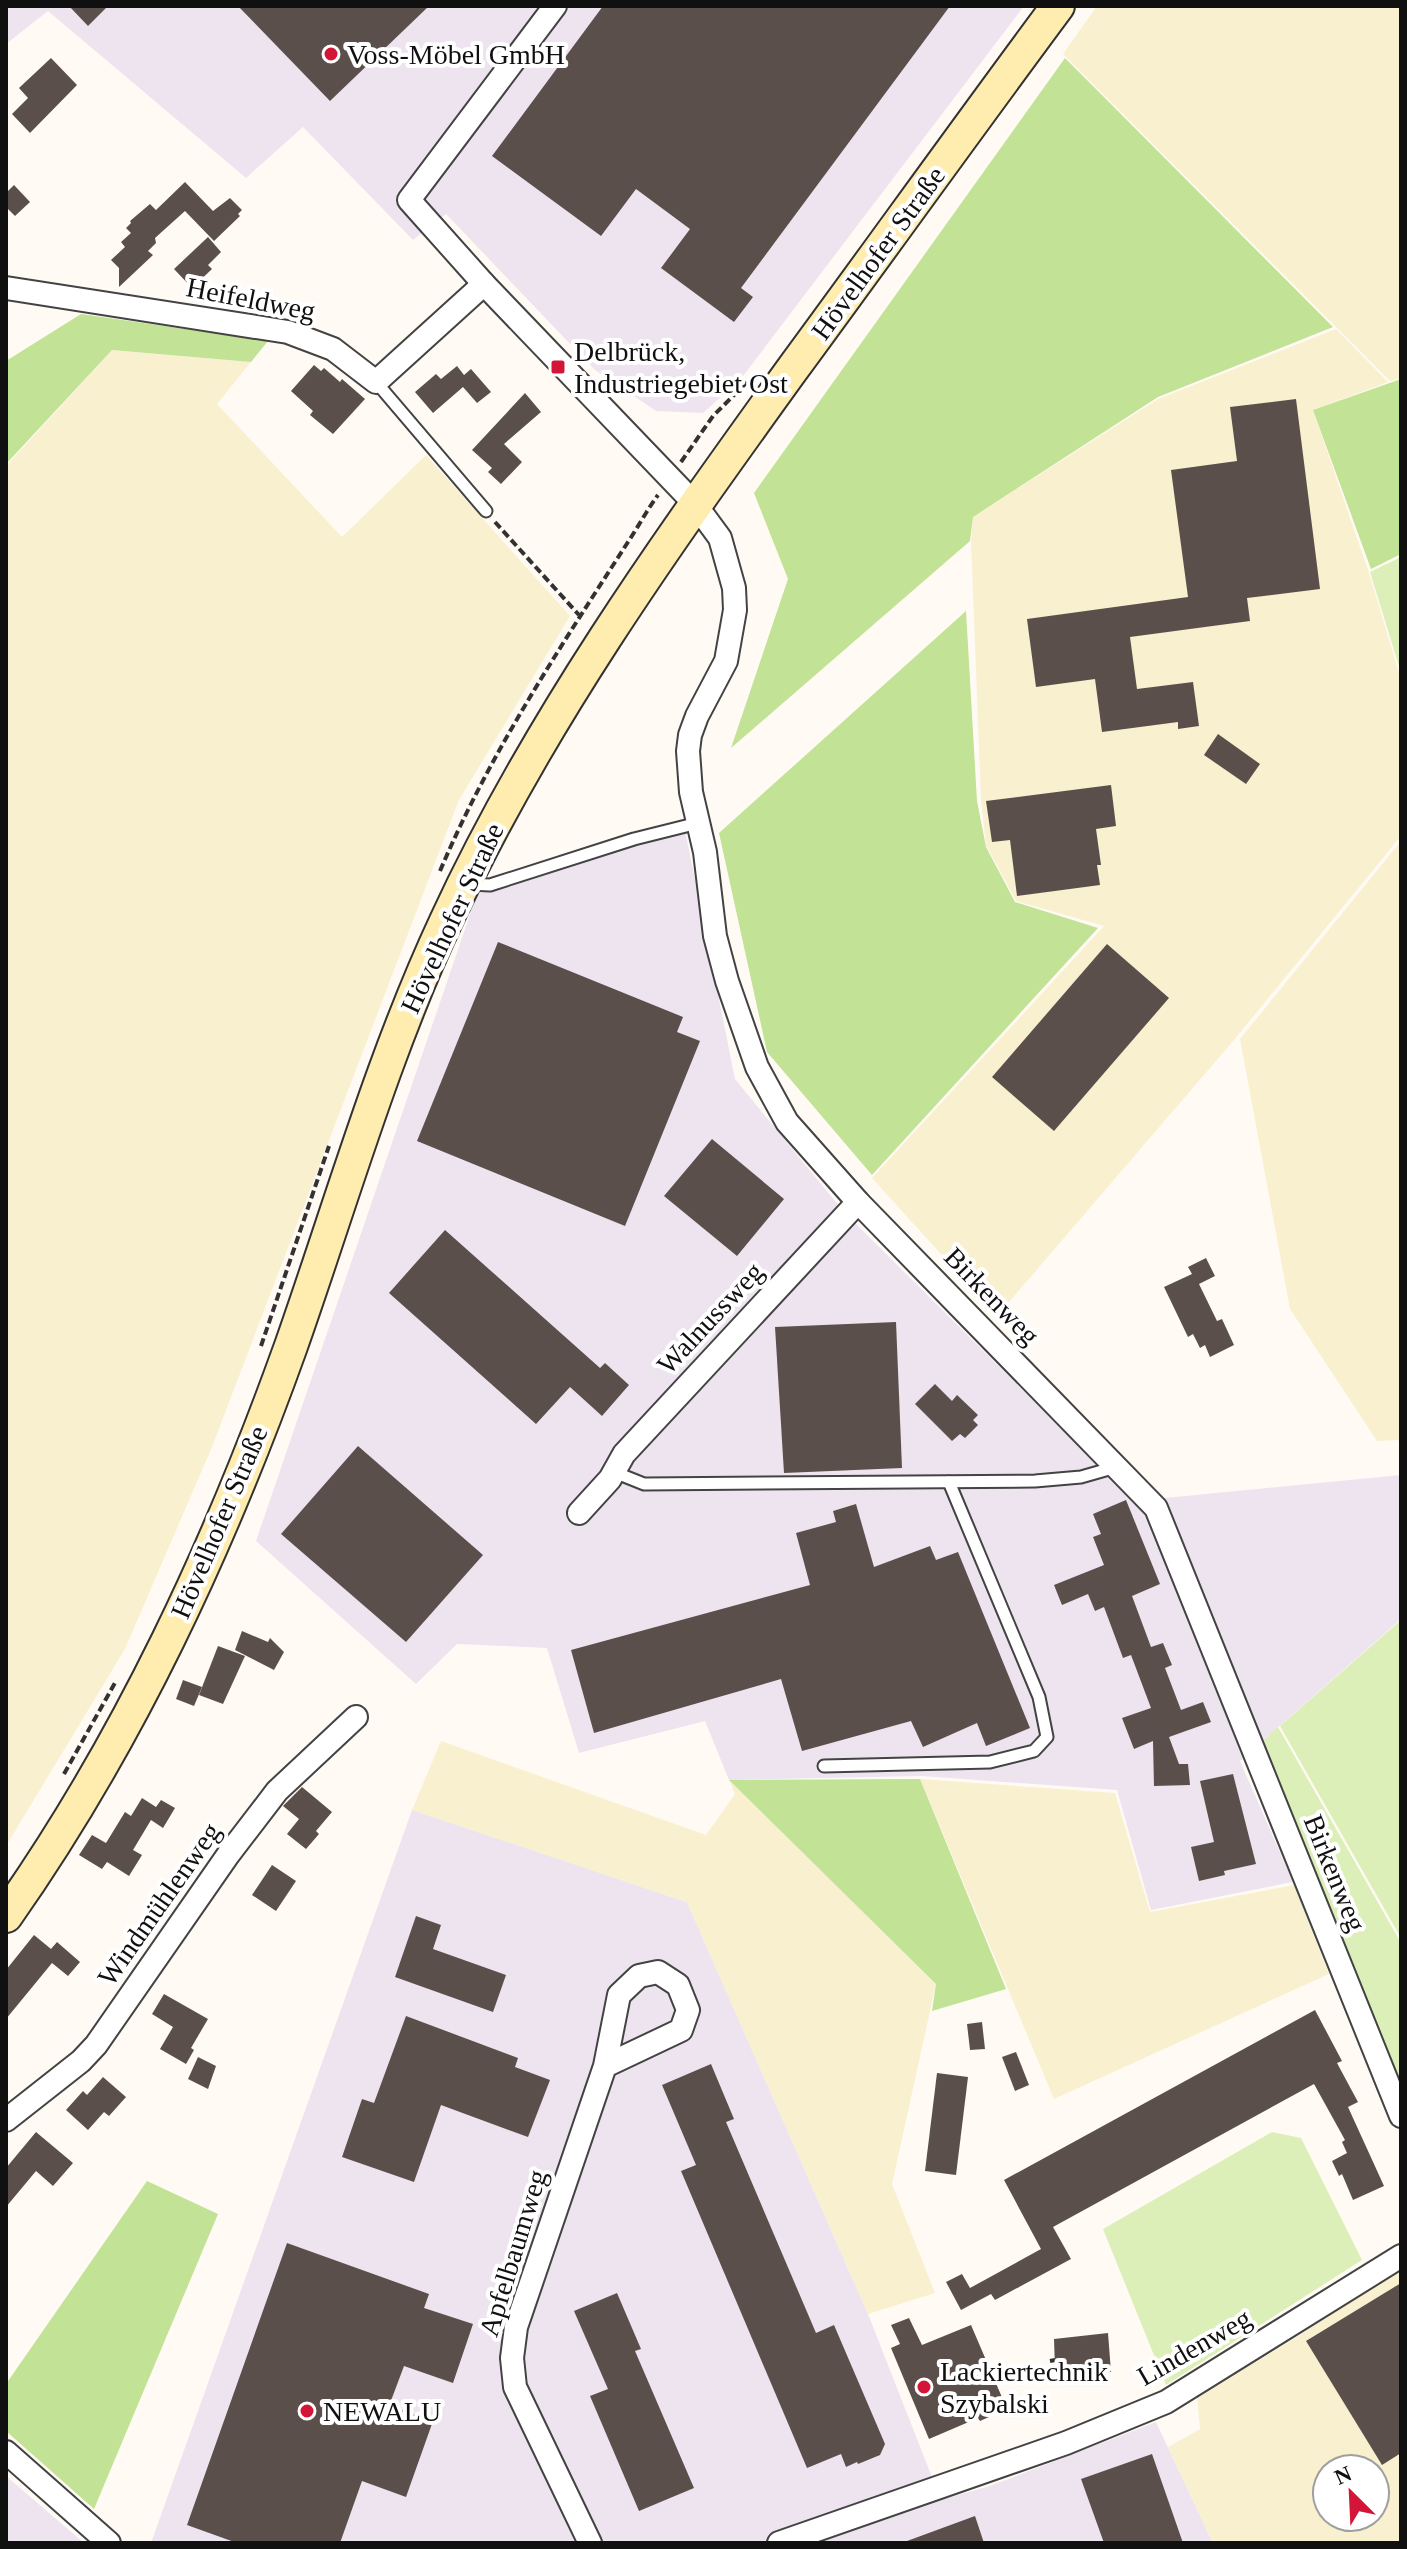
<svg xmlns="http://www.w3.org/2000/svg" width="1407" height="2549" viewBox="0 0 1407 2549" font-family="'Times New Roman',serif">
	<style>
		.industrial { fill: #ede4ef }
		.farmland { fill: #f9f0d0; fill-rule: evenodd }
		.green { fill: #dcefb8 }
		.forest { fill: #c2e295 }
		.building { fill: #5b4f4b }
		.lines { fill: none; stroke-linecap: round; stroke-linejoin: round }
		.service-casing { stroke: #434343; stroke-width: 15 }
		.minor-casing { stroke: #434343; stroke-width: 26 }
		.secondary-casing { stroke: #323232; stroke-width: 36 }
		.path { stroke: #323232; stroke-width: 4; stroke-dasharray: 8 4; stroke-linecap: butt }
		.service { stroke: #fff; stroke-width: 11 }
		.minor { stroke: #fff; stroke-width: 22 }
		.secondary { stroke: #ffecaf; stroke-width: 32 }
		.poi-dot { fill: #d31638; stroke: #fff; stroke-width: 3 }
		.labels { text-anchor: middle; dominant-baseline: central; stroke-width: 8; stroke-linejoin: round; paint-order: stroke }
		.poi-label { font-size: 28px; fill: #101010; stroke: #fff; text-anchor: start }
		.street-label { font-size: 28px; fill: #101010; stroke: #fff }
	</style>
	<rect width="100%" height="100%" fill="#fffbf4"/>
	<g class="industrial">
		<polygon points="6,6 1024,6 740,380 703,413 656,411 595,370 446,214 413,240 303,127 246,178 48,11 6,44"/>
		<polygon points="685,830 735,1079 844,1212 1134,1501 1401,1475 1401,1619 1240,1761 1293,1882 1151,1910 1117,1790 922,1776 729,1780 705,1721 579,1753 547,1648 457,1644 416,1684 256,1541 477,894"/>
		<polygon points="412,1810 687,1902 868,2314 941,2500 990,2486 1156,2422 1213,2543 151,2543"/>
		<polygon points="6,2476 84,2543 6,2543"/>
	</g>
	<g class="farmland">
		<polygon points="1097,6 1401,6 1401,378 1390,381 1063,54"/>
		<polygon points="1336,329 1388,382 1313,410 1368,570 1401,679 1401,836 1234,1040 997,1316 872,1178 1104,926 1016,901 986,845 981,800 971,542 973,517 1158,399"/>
		<polygon points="112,350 251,362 217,404 342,537 426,455 570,616 459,800 212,1447 125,1649 6,1846 6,466"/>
		<polygon points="1401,841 1401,1440 1377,1441 1290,1309 1240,1039"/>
		<polygon points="441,1741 706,1835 735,1794 729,1780 936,1984 892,2184 935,2293 868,2314 687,1902 412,1810"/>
		<polygon points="920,1779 1115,1793 1150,1912 1294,1885 1329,1974 1054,2099"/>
		<path d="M1401,2268V2543H1213L1168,2447L1200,2429L1197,2397L1292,2340ZM1327,2469H1375V2517H1327Z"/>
	</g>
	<g class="green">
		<polygon points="1401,557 1401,673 1370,572"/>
		<polygon points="1401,1620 1401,1938 1280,1726"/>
		<polygon points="1278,1727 1401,1943 1401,2103 1253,1750"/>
		<polygon points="1272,2132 1301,2138 1362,2260 1166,2385 1103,2229"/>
	</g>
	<g class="forest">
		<polygon points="1065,58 1333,327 1158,397 973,517 970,541 731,748 788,579 754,493"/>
		<polygon points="81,314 268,341 251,362 112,350 6,464 6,361"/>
		<polygon points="1401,379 1401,554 1371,569 1313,410"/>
		<polygon points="966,611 977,801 986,847 1015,902 1098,928 872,1175 767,1052 719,833"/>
		<polygon points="920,1779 1006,1989 932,2011 936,1984 729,1780"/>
		<polygon points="147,2181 218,2214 94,2509 6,2431 6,2384"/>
	</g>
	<g class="building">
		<polygon points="69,6 108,6 88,26"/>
		<polygon points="238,6 429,6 330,101"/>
		<polygon points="603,6 950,6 741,288 753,297 734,322 661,268 690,229 636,189 601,236 492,156"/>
		<polygon points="51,58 77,85 30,133 12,114 28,98 19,88"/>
		<polygon points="185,182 213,211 230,198 242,210 238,214 240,216 214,241 185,211 155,238 156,243 148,251 153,255 119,287 119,268 111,260 125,247 121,242 131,233 126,228 131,223 130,221 150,204 156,210"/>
		<polygon points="14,185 30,202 15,216 6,207 6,193"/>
		<polygon points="208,237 221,252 208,265 212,269 192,288 174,269"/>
		<polygon points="314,365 321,371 324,368 340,382 342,379 365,399 333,434 310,415 313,411 291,391"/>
		<polygon points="457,366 464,375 471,369 491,392 477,403 463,387 433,413 415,392 436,374 441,379"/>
		<polygon points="525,393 541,412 504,444 522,462 501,484 488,472 492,468 472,450"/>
		<polygon points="1296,399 1320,589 1247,598 1250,621 1130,637 1137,689 1193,682 1199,726 1178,729 1178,722 1102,732 1095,679 1036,687 1027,619 1188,597 1171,470 1237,461 1230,407"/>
		<polygon points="1218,734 1260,764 1246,784 1204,755"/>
		<polygon points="1111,785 1116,826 1096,829 1101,865 1097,865 1100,885 1017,896 1010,840 992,842 986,801"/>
		<polygon points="498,942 683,1017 677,1032 700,1041 625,1226 417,1141"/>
		<polygon points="1107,944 1169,998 1054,1131 992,1077"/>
		<polygon points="712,1139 784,1199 737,1256 664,1196"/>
		<polygon points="445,1230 600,1368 605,1363 629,1385 602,1416 570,1387 536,1424 389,1293"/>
		<polygon points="1206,1258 1215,1276 1199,1284 1217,1321 1222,1319 1234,1345 1210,1357 1205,1345 1200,1348 1193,1334 1188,1337 1164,1287 1192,1274 1188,1267"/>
		<polygon points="896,1322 902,1468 784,1473 775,1327"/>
		<polygon points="935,1384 952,1401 957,1395 978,1415 973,1420 978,1425 965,1438 960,1434 952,1441 915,1404"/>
		<polygon points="358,1446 483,1555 406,1642 281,1534"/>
		<polygon points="1126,1500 1160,1584 1132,1596 1151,1647 1163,1643 1172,1665 1165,1668 1181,1710 1203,1702 1211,1722 1169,1737 1179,1764 1188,1764 1190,1785 1154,1786 1153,1741 1134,1749 1122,1718 1151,1708 1131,1655 1123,1658 1104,1607 1095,1611 1088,1594 1062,1605 1054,1585 1104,1565 1093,1537 1101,1534 1093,1514"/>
		<polygon points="856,1504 874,1567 930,1546 936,1560 958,1552 1030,1728 986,1746 977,1723 923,1747 911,1721 802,1751 781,1679 594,1733 571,1650 810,1585 796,1533 836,1522 833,1511"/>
		<polygon points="242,1631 268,1642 270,1638 284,1652 274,1670 235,1650"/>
		<polygon points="218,1646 245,1656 223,1704 199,1695"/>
		<polygon points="183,1680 202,1687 194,1706 176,1699"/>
		<polygon points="1233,1774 1256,1864 1224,1871 1225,1875 1199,1881 1191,1847 1214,1842 1200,1781"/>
		<polygon points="302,1787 332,1812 316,1831 319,1834 306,1849 287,1834 299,1819 283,1806"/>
		<polygon points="142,1798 156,1807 161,1800 175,1808 163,1828 151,1820 133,1850 142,1855 129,1876 107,1862 102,1869 79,1855 92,1835 106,1843 125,1812 131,1816"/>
		<polygon points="272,1865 296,1881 276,1911 252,1895"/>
		<polygon points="416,1916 441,1925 433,1949 506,1975 493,2012 395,1977"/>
		<polygon points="34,1935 51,1949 57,1942 80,1962 68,1976 52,1963 6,2019 6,1970"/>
		<polygon points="164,1994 208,2019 191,2048 194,2050 186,2064 160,2049 173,2027 152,2014"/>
		<polygon points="1315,2010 1342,2061 1337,2063 1358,2102 1348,2107 1384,2186 1353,2200 1342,2174 1339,2176 1332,2161 1347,2153 1342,2142 1345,2140 1314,2084 1053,2227 1071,2259 995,2300 991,2294 961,2310 946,2282 962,2274 970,2288 1041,2249 1004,2180"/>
		<polygon points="406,2016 518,2058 515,2067 550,2080 528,2137 441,2105 414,2182 342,2157 362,2099 374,2103"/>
		<polygon points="982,2022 985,2049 970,2050 967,2024"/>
		<polygon points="1016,2052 1029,2085 1015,2091 1002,2057"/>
		<polygon points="198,2057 216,2066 208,2089 188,2079"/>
		<polygon points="711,2064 734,2119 726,2122 816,2333 834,2325 885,2444 880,2455 858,2464 857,2462 846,2467 841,2454 807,2468 681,2171 696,2165 662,2085"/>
		<polygon points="937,2073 968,2077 956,2175 925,2171"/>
		<polygon points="103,2077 126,2097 109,2116 104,2112 88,2130 66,2110 83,2091 87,2095"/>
		<polygon points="36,2132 73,2163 53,2186 36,2171 6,2207 6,2168"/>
		<polygon points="287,2243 429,2294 424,2308 473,2324 453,2383 404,2366 389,2406 433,2421 406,2497 362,2481 340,2543 237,2543 187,2525"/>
		<polygon points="1401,2283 1401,2453 1382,2465 1306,2341"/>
		<polygon points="617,2293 641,2349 635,2351 694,2488 639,2511 590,2396 608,2389 574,2311"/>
		<polygon points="909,2318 922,2345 971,2325 1007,2409 980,2421 978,2418 929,2439 891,2348 900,2344 891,2325"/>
		<polygon points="1108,2333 1111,2372 1080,2373 1079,2368 1055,2369 1054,2339"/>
		<polygon points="1152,2454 1183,2543 1104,2543 1081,2479"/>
		<polygon points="975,2516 984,2543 907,2543 907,2541"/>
	</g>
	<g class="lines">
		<defs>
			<g id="service">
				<polyline points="376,382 486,511"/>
				<polyline points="468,884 490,885 634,839 698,823"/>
				<polyline points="614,1472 644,1484 1035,1481 1081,1477 1116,1467"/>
				<polyline points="824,1766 990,1762 1034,1751 1047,1737 1039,1697 949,1482"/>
			</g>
			<g id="minor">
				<polyline points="555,6 409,200 484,284 695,504 720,538 734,588 735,610 726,661 697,716 690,735 688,751 691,792 705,852 715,936 727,981 757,1067 787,1122 858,1202 1156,1508 1401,2116"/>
				<polyline points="6,288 288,332 333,349 376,382 484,284"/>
				<polyline points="579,1513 610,1479 624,1454 858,1202"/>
				<polyline points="6,2120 81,2061 96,2045 228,1855 277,1791 356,1717"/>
				<polyline points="6,2452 109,2543"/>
				<polyline points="590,2543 515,2387 512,2358 516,2327 605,2066 619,1995 639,1976 658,1972 678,1985 688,2010 681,2030 605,2066"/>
				<polyline points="779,2543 1066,2443 1166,2402 1401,2256"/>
			</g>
			<path id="secondary" d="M6,1916C129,1741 219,1547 291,1346C341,1204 382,1058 446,921C537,724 664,547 791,371C880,250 968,127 1058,6"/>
		</defs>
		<use href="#service" class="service-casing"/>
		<use href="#minor" class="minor-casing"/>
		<use href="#secondary" class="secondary-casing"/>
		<g class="path">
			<polyline points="681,462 713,416 755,374"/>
			<polyline points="495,522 579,615"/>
			<path d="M440,871C490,753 559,649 628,542C638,527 647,510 658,495"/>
			<polyline points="261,1346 329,1146"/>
			<polyline points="64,1774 116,1681"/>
			<polyline points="1050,2361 1055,2360"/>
		</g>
		<use href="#service" class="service"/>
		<use href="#minor" class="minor"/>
		<use href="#secondary" class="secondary"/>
	</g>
	<g class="poi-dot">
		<circle cx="331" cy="54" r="8"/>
		<rect x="550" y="359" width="16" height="16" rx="4"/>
		<circle cx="924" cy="2387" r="8"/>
		<circle cx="307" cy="2411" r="8"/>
	</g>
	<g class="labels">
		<g class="poi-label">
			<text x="347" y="54">Voss-Möbel GmbH</text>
			<text x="574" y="351">Delbrück,<tspan x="574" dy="32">Industriegebiet Ost</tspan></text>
			<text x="940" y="2371">Lackiertechnik<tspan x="940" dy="32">Szybalski</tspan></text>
			<text x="323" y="2411">NEWALU</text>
		</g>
		<g class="street-label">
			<text transform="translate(878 253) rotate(-54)">Hövelhofer Straße</text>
			<text transform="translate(251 299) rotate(11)">Heifeldweg</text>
			<text transform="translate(452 918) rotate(-65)">Hövelhofer Straße</text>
			<text transform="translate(992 1296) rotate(46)">Birkenweg</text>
			<text transform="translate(710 1318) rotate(-47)">Walnussweg</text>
			<text transform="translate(219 1522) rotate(-67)">Hövelhofer Straße</text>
			<text transform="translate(1335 1873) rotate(68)">Birkenweg</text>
			<text transform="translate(159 1904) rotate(-55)">Windmühlenweg</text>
			<text transform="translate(513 2253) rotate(-73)">Apfelbaumweg</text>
			<text transform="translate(1194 2347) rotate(-30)">Lindenweg</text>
		</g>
	</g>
	<rect width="1407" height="2549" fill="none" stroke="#101010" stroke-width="16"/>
	<g transform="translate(1351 2493) rotate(336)"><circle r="38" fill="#ffffff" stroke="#9f9f9f" stroke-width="2"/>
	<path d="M0-6L14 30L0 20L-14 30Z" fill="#d31638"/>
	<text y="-12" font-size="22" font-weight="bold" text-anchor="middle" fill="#101010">N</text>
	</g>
</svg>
